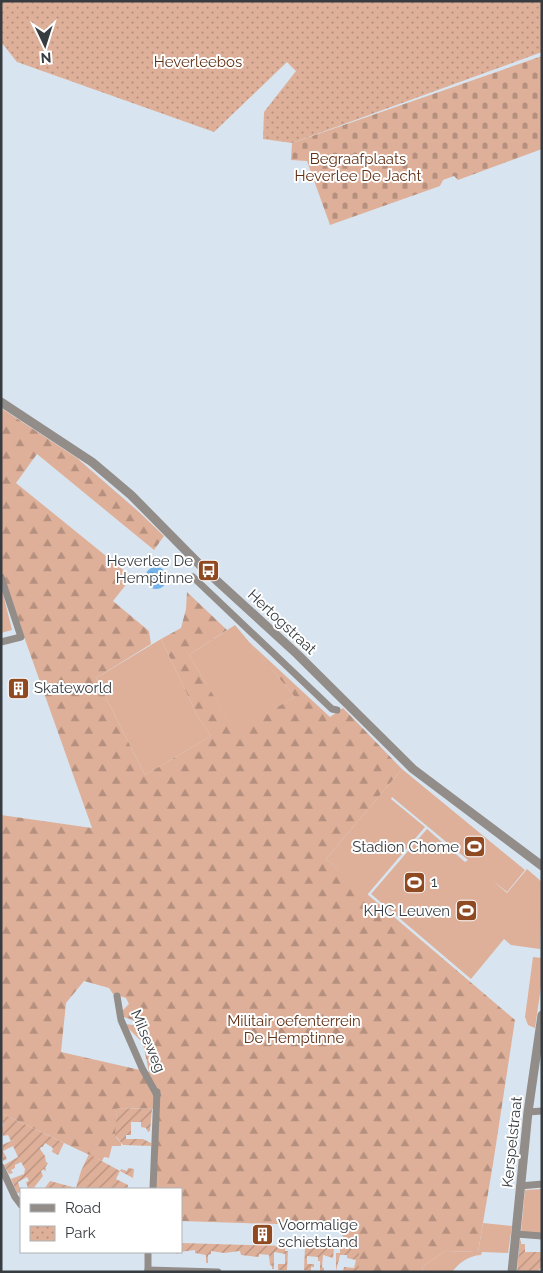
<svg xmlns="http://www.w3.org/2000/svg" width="543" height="1273" viewBox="0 0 543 1273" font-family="Raleway,sans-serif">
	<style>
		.grass { fill: #dfb099 }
		.forest { fill: url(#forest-firs); fill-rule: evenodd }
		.cemetery { fill: url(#cemetery-stones) }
		.park { fill: url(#park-dots) }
		.garden { fill: url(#garden-furrows) }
		.water { fill: url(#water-ripples) }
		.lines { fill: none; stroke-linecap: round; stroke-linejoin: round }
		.minor { stroke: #938d8a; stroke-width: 7 }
		.tertiary { stroke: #938d8a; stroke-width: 9 }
		.labels { text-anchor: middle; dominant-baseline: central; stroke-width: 4; stroke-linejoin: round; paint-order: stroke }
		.park-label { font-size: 15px; fill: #603014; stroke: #fff }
		.poi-label { font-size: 15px; fill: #373c40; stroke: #fff; text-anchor: end }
		.street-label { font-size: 15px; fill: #373c40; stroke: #fff }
	</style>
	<defs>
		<pattern id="forest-firs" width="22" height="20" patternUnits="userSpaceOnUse" patternTransform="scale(1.25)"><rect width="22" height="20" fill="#dfb099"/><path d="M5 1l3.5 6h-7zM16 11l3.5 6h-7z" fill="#b6907e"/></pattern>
		<pattern id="cemetery-stones" width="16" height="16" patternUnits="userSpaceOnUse" patternTransform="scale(1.25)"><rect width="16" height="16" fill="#dfb099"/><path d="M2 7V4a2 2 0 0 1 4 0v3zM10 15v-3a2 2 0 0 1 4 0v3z" fill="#b6907e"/></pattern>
		<pattern id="park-dots" width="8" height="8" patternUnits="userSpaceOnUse" patternTransform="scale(1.25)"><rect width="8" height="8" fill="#dfb099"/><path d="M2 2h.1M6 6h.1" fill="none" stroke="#b6907e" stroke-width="1.8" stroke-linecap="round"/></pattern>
		<pattern id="garden-furrows" width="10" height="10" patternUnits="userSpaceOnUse" patternTransform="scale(1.25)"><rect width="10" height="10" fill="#dfb099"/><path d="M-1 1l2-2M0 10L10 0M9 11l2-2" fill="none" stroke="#b6907e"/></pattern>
		<pattern id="water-ripples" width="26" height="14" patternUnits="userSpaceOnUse" patternTransform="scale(1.25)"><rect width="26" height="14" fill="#73b3ea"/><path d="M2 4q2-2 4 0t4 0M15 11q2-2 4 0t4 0" fill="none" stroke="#5f93bf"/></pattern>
	</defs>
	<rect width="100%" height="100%" fill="#d8e5f0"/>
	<g class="grass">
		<polygon points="1,585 12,630 1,633"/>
		<polygon points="235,625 295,697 235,732 189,655"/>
		<polygon points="161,639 197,715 211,736 145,775 96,678"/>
		<polygon points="402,769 525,870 507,892 493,881 507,893 527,869 542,882 540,949 511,945 504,939 471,979 371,894 427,829 465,862 468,860 392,797 391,799 425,827 367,895 326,859"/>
		<polygon points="533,957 542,958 542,980 535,1028 528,1025 525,1017"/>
		<polygon points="542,1189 542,1234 521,1232 525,1190"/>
		<path d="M483,1223L512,1226L508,1253L482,1252L481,1255C468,1256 460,1262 452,1272H422L423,1266L445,1251L478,1252Z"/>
	</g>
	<path class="forest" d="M1,408L77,458L139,512L164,536L154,550L37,454L16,483L132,577L113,601L149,631L151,644L96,678L145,775L211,736L197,715L161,639L181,628L186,609L187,592L227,630L189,655L235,731L295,697L248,641L330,717L343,708L402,769L326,859L515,1020L493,1164L478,1252L445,1251L423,1266L422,1272H359V1249L351,1248L336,1226L181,1221V1189H153L156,1109L117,1108L116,1137L121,1143V1146H112L109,1158L104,1157L102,1161L1,1113V815L92,828L1,572ZM84,981L109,988L113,994L126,998L129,1004L121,1012L124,1017L133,1020V1025L125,1024L127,1027L143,1043L149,1072L61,1052L66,1003Z"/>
	<polygon class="cemetery" points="542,56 542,149 458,180 454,176 443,180 440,186 330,225 307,161 291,160 292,143"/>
	<polygon class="park" points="1,1 542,1 542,52 292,143 263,139 264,112 296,71 287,62 214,132 17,62 1,42"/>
	<g class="garden">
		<polygon points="117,1108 152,1109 150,1131 148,1132 146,1128 141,1127 141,1122 131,1122 131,1135 126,1135 126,1139 143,1139 151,1143 151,1146 123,1145 115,1135"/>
		<polygon points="1,1113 64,1143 58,1155 52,1152 53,1148 45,1143 43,1147 41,1147 40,1149 45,1156 46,1162 48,1163 45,1168 46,1169 45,1172 44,1169 41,1171 43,1176 33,1189 27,1189 28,1188 26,1182 29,1181 27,1177 18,1182 21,1192 17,1193 11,1179 24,1174 25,1169 21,1162 15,1165 15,1168 11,1170 13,1173 9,1174 4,1165 18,1157 13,1146 3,1151 7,1159 3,1161 1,1149 3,1148 2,1145 11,1141 8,1135 3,1136 1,1127 3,1126"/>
		<polygon points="89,1154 120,1171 121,1169 127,1171 128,1168 134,1169 133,1178 120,1171 116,1179 128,1185 128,1189 44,1189 50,1181 76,1188 81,1171"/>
		<polygon points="520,1238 521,1244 525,1244 525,1252 542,1252 542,1267 538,1271 517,1272"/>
		<polygon points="181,1243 285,1246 285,1251 288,1251 287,1270 278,1270 278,1264 285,1264 285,1254 275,1252 274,1253 274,1269 272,1269 272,1266 270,1265 269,1255 259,1254 259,1257 241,1255 240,1251 224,1253 211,1251 211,1254 208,1255 208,1263 206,1263 206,1255 195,1253 195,1250 179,1252 178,1254 171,1252 181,1252"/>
		<polygon points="305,1247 334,1248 333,1258 323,1255 322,1267 324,1268 324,1271 320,1271 320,1261 318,1261 318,1257 307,1256 307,1264 314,1264 314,1267 311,1267 311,1271 304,1270"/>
		<polygon points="340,1248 359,1248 359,1272 343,1272 344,1267 354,1268 356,1260 347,1258 347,1255 340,1255 336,1271 336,1253 340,1253"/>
	</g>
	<circle class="water" cx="156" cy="578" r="11"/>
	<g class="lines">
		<g class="minor">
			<polyline points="1,577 21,637 1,642"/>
			<polyline points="193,577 332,709 337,710"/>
			<polyline points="117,996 121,1020 142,1068 157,1095"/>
			<polyline points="528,1112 542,1111"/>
			<polyline points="1,1167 15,1197 21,1205"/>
			<polyline points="520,1186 542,1184"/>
			<polyline points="153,1189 157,1092"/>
			<polyline points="516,1234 542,1236"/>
			<polyline points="148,1252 148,1272"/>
			<polyline points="148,1270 218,1272"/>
		</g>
		<g class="tertiary">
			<polyline points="1,402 92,462 131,495 204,569 297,654 413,769 542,866"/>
			<polyline points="512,1272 528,1112 542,1015"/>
		</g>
	</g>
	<defs>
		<symbol id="bus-square" viewBox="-11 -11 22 22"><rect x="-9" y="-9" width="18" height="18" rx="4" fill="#904a22" stroke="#fff"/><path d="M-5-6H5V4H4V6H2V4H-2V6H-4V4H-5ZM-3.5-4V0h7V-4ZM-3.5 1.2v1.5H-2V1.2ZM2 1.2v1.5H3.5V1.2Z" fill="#fff"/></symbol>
		<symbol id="building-square" viewBox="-11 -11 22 22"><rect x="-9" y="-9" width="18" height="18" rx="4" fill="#904a22" stroke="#fff"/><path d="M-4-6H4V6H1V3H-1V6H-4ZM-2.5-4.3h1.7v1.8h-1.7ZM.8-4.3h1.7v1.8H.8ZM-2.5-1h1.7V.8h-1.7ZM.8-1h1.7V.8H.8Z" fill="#fff"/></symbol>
		<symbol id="stadium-square" viewBox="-11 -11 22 22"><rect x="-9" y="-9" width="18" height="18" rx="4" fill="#904a22" stroke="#fff"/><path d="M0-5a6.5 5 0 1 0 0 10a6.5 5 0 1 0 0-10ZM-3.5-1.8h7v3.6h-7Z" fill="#fff"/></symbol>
	</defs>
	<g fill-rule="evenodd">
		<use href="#bus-square" x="196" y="558" width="25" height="25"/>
		<use href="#building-square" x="6" y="676" width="25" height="25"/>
		<use href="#stadium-square" x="462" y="834" width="25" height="25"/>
		<use href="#stadium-square" x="402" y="870" width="25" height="25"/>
		<use href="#stadium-square" x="454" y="898" width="25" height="25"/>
		<use href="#building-square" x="250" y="1222" width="25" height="25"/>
	</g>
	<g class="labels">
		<g class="park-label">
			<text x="198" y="62">Heverleebos</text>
			<text x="358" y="159">Begraafplaats<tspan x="358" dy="17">Heverlee De Jacht</tspan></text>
			<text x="294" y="1021">Militair oefenterrein<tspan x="294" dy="17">De Hemptinne</tspan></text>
		</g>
		<g class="poi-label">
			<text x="193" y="561">Heverlee De<tspan x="193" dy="17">Hemptinne</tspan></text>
			<text x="34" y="688" text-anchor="start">Skateworld</text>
			<text x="459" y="847">Stadion Chome</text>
			<text x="431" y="882" text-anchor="start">1</text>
			<text x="450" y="911">KHC Leuven</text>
			<text x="278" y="1225" text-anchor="start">Voormalige<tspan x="278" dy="17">schietstand</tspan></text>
		</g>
		<g class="street-label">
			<text transform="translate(282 622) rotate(43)">Hertogstraat</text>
			<text transform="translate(148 1041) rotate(67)">Milseweg</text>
			<text transform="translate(512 1142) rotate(-84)">Kerspelstraat</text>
		</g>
	</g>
	<rect width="543" height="1273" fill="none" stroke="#373c40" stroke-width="5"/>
	<rect x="20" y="1188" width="162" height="65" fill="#ffffff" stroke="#afb1b3"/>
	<rect x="30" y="1204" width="25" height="8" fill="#938d8a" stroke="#afb1b3"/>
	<text x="65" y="1213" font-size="15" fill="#373c40">Road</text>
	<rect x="30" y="1226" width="25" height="15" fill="url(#park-dots)" stroke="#afb1b3"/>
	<text x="65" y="1238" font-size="15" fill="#373c40">Park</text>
	<g transform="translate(45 45) rotate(176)" stroke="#ffffff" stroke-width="4" paint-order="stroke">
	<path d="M0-4L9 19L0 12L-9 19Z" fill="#373c40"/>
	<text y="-8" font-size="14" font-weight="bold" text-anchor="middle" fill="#373c40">N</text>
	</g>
</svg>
